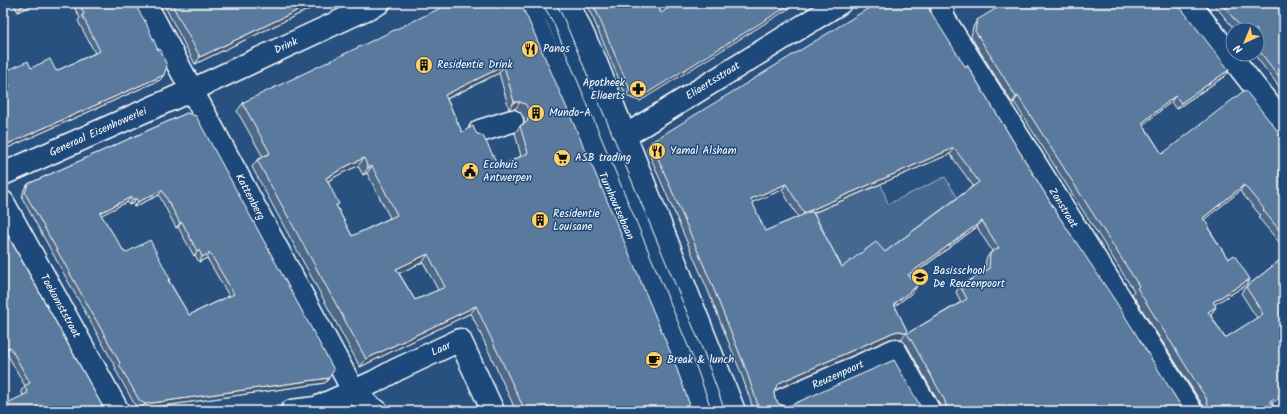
<svg xmlns="http://www.w3.org/2000/svg" width="1287" height="414" viewBox="0 0 1287 414" font-family="Kalam,sans-serif">
	<style>
		.green { fill: #446890; stroke: #a2b4c8 }
		.lines { fill: none; stroke-linecap: round; stroke-linejoin: round }
		.minor-casing { stroke: #fff; stroke-width: 25 }
		.major-casing { stroke: #fff; stroke-width: 25 }
		.minor { stroke: #1f4a7a; stroke-width: 22 }
		.major { stroke: #1f4a7a; stroke-width: 22 }
		.tram { stroke: #fff; stroke-width: 1 }
		.wall { fill: #4d6987; stroke: #fff; fill-rule: evenodd }
		.shaded-wall { fill: #3f556e; stroke: #fff }
		.building { fill: #5a7a9d; stroke: #fff; fill-rule: evenodd }
		.labels { text-anchor: middle; dominant-baseline: central; stroke-width: 3; stroke-linejoin: round; paint-order: stroke }
		.street-label { font-size: 11px; fill: #fff; stroke: #1f4a7a }
		.poi-label { font-size: 11px; fill: #fff; stroke: #1f4a7a; text-anchor: start }
	</style>
	<rect width="100%" height="100%" fill="#28517f"/>
	<filter id="ink" filterUnits="userSpaceOnUse"><feTurbulence type="fractalNoise" baseFrequency=".025" numOctaves="2"/><feDisplacementMap in="SourceGraphic" scale="8" xChannelSelector="R" yChannelSelector="G"/><feConvolveMatrix kernelMatrix="1 2 1 2 8 2 1 2 1" color-interpolation-filters="sRGB"/></filter>
	<g filter="url(#ink)">
		<polygon class="green" points="945,177 959,200 881,258 837,273 818,236 825,233 814,213 881,184 888,204"/>
		<g class="lines">
			<defs>
				<g id="minor">
					<polyline points="145,3 354,392 370,407 377,411"/>
					<polyline points="549,3 558,20 698,355 719,411"/>
					<polyline points="942,3 943,17 1191,411"/>
					<polyline points="1189,3 1284,124"/>
					<polyline points="480,131 512,121"/>
					<polyline points="614,150 625,136 840,3"/>
					<polyline points="3,174 192,90 379,3"/>
					<polyline points="3,202 118,411"/>
					<polyline points="782,400 895,350 929,411"/>
					<polyline points="292,411 316,408 374,382 396,370 460,340 493,411"/>
				</g>
				<g id="major">
					<polyline points="526,3 635,247 680,355 701,411"/>
					<polyline points="568,3 595,60 734,411"/>
				</g>
			</defs>
			<use href="#minor" class="minor-casing"/>
			<use href="#major" class="major-casing"/>
			<use href="#minor" class="minor"/>
			<use href="#major" class="major"/>
			<g class="tram">
				<polyline points="542,3 553,22 693,358 712,411"/>
				<polyline points="556,3 563,17 704,353 725,411"/>
			</g>
		</g>
		<g class="wall">
			<polygon points="13,3 38,3 18,12"/>
			<polygon points="72,3 134,3 160,80 3,150 3,90 5,89 3,84 3,73 4,72 31,68 56,71 95,53 78,21 80,18"/>
			<polygon points="163,3 322,3 195,64"/>
			<path d="M520,3L692,411H516L471,313L360,367L252,167L257,160L263,157L237,111L244,102ZM499,73L509,109H515L520,112L524,118V123L520,126L515,133L521,156L499,167L476,133L462,132L447,99ZM358,166L363,175L367,173L390,218L352,236L337,207L328,181L342,173ZM423,262L438,290L415,300L399,273Z"/>
			<polygon points="585,3 657,3 661,13 640,101 626,96 593,18"/>
			<polygon points="1213,3 1284,3 1284,93 1254,54 1257,54 1257,30 1235,30"/>
			<polygon points="977,20 1225,76 1176,109 1171,102 1143,124 1162,154 1284,139 1284,248 1258,217 1260,215 1240,191 1204,219 1209,229 1228,259 1250,279 1246,285 1215,304 1212,313 1210,314 1225,338 1257,318 1241,293 1246,287 1284,257 1272,403 1277,411 1203,411 1202,404 1132,294 1134,291 1014,102 1012,103 971,37 973,27"/>
			<path d="M967,65L1058,215L1184,411H941L940,405L906,344L901,339L896,338L890,339L777,389L775,390L774,393L775,399L779,404L785,406L923,411H754L741,373L706,286L647,149L651,142L966,67ZM950,154L973,186L885,252L842,267L813,213ZM782,190L798,217L765,231L752,202ZM977,227L992,251L990,253L986,259L985,272L960,286L956,292L961,302L908,333L895,306L913,292L910,277Z"/>
			<path d="M187,113L329,378L325,383L141,409L135,405L115,369L116,368L22,198L24,189L28,184ZM159,195L176,228L178,227L194,256L195,255L199,262L207,258L229,296L189,315L169,281L170,279L125,253L101,215L127,202L129,205L133,203L134,207Z"/>
			<polygon points="3,227 105,411 23,395 21,391 25,386 6,352 3,354"/>
		</g>
		<g class="shaded-wall">
			<polygon points="29,3 38,3 18,12 22,6"/>
			<polygon points="313,3 322,3 195,64 200,57"/>
			<polygon points="793,3 798,3 640,101 626,96 630,90"/>
			<polygon points="504,66 499,73 440,102 445,95"/>
			<polygon points="1229,70 1225,76 1176,109 1181,103"/>
			<polygon points="164,75 160,80 3,150 3,146"/>
			<polygon points="1018,96 1014,102 1012,103 1016,97"/>
			<polygon points="1175,96 1171,102 1138,129 1142,123"/>
			<polygon points="514,102 520,102 515,109 509,109"/>
			<polygon points="954,148 950,154 799,219 804,213"/>
			<polygon points="364,158 358,166 342,173 321,185 326,178 347,166"/>
			<polygon points="372,166 367,173 363,175 368,168"/>
			<polygon points="786,184 782,190 746,205 751,199"/>
			<polygon points="1244,185 1240,191 1199,224 1203,218"/>
			<polygon points="162,190 159,195 134,207 138,202"/>
			<polygon points="131,197 127,202 96,218 100,213"/>
			<polygon points="136,198 133,203 129,205 132,200"/>
			<polygon points="982,221 977,227 904,281 908,275"/>
			<polygon points="182,222 178,227 176,228 180,223"/>
			<polygon points="199,250 195,255 194,256 197,251"/>
			<polygon points="210,253 207,258 199,262 202,257"/>
			<polygon points="428,254 423,262 391,277 396,269"/>
			<polygon points="1250,279 1246,285 1209,308 1213,302"/>
			<polygon points="917,286 913,292 890,310 894,304"/>
			<polygon points="476,306 471,313 360,367 366,359"/>
			<polygon points="1216,307 1212,313 1204,318 1208,312"/>
			<polygon points="900,331 906,333 901,339 896,338 890,339 777,389 772,393 776,387 781,382 894,332"/>
			<polygon points="10,347 6,352 3,354 3,352 4,350"/>
			<polygon points="329,378 325,383 141,409 145,404"/>
			<polygon points="1284,392 1284,395 1266,407 1270,401"/>
		</g>
		<g class="building">
			<polygon points="20,3 29,3 22,6"/>
			<polygon points="79,3 134,3 146,23 158,50 160,49 167,66 164,75 3,146 3,90 10,86 4,72 28,61 31,68 50,59 56,71 100,51 82,15 84,14"/>
			<polygon points="171,3 313,3 200,57"/>
			<path d="M451,3H520L528,19L606,198L674,361L692,411H525L476,306L366,359L257,160L270,153L243,104L244,103V102ZM504,66L514,102H520L525,104L529,110V116L527,122L520,126L528,153L499,167L483,136L476,133L473,126L462,132L445,95ZM364,158L368,168L372,166L397,215L352,236L336,205L339,204L326,178L347,166ZM428,254L445,287L415,300L396,269Z"/>
			<polygon points="592,3 657,3 661,13 676,3 793,3 644,95 630,90 597,13"/>
			<path d="M877,3H925L966,68L967,65L1058,215L1116,302L1184,411H944L946,405L944,399L910,338L906,333L900,331L894,332L781,382L776,387L774,393L775,399L779,404L785,406L791,405L894,360L923,411H760L745,367L710,280L651,142ZM954,148L979,182L885,252L876,242L842,267L812,211L765,231L751,199L786,184L804,213ZM982,221L999,248L990,253L989,269L960,286L967,299L908,333L894,304L917,286L908,275Z"/>
			<polygon points="1005,3 1177,3 1229,70 1181,103 1175,96 1142,123 1162,154 1245,90 1284,139 1284,236 1263,210 1264,209 1244,185 1203,218 1210,228 1208,228 1228,259 1234,255 1250,279 1213,302 1216,307 1208,312 1225,338 1263,314 1246,287 1284,257 1284,392 1270,401 1277,411 1206,411 1208,405 1206,398 1137,288 1139,286 1018,96 1016,97 975,31 977,20"/>
			<polygon points="1221,3 1284,3 1284,83 1257,48 1257,30 1243,30"/>
			<path d="M187,113L196,116L334,370L329,378L145,404L139,400L119,364L120,363L25,193L28,184ZM162,190L180,223L182,222L197,251L199,250L202,257L210,253L234,294L189,315L168,280L170,279L150,240L125,253L100,213L131,197L132,200L136,198L138,202Z"/>
			<polygon points="3,227 105,411 3,411 3,405 28,393 24,386 30,383 10,347 4,350 3,348"/>
		</g>
	</g>
	<defs>
		<symbol id="restaurant-disc" viewBox="-11 -11 22 22"><circle r="9.5" fill="#ffd166" stroke="#1f4a7a"/><path d="M-5-6h1v4h1v-4h1v4h1v-4h1v5L-1.5 .5V6h-2V.5L-5-1ZM5-6V6H3V1.5H1.5Q1.5-4 5-6Z" fill="#111"/></symbol>
		<symbol id="building-disc" viewBox="-11 -11 22 22"><circle r="9.5" fill="#ffd166" stroke="#1f4a7a"/><path d="M-4-6H4V6H1V3H-1V6H-4ZM-2.5-4.3h1.7v1.8h-1.7ZM.8-4.3h1.7v1.8H.8ZM-2.5-1h1.7V.8h-1.7ZM.8-1h1.7V.8H.8Z" fill="#111"/></symbol>
		<symbol id="pharmacy-disc" viewBox="-11 -11 22 22"><circle r="9.5" fill="#ffd166" stroke="#1f4a7a"/><path d="M-2-6h4v4h4v4h-4v4h-4v-4h-4v-4h4Z" fill="#111"/></symbol>
		<symbol id="supermarket-disc" viewBox="-11 -11 22 22"><circle r="9.5" fill="#ffd166" stroke="#1f4a7a"/><path d="M-6-5.5h2.5l.6 2H6L4.5 2H-2.5L-4.4-4H-6ZM-1.5 3.2a1.3 1.3 0 1 0 .1 0ZM3 3.2a1.3 1.3 0 1 0 .1 0Z" fill="#111"/></symbol>
		<symbol id="civic-disc" viewBox="-11 -11 22 22"><circle r="9.5" fill="#ffd166" stroke="#1f4a7a"/><path d="M-.6-6.5H3V-4.5H.6V-3L4-1V1h2V6H-6V1h2V-1L-.6-3ZM-1.2 2.5V6h2.4V2.5Z" fill="#111"/></symbol>
		<symbol id="school-disc" viewBox="-11 -11 22 22"><circle r="9.5" fill="#ffd166" stroke="#1f4a7a"/><path d="M0-5L7-2L0 1L-7-2ZM-4 1L0 2.5L4 1V4Q0 6-4 4Z" fill="#111"/></symbol>
		<symbol id="cafe-disc" viewBox="-11 -11 22 22"><circle r="9.5" fill="#ffd166" stroke="#1f4a7a"/><path d="M-5.5-4.5H6V0H3Q3 3.5 0 3.5H-2.5Q-5.5 3.5-5.5 0ZM3-3.2v2h1.7v-2ZM-6 4.5H4V6H-6Z" fill="#111"/></symbol>
	</defs>
	<g fill-rule="evenodd">
		<use href="#restaurant-disc" x="520" y="39" width="20" height="20"/>
		<use href="#building-disc" x="414" y="55" width="20" height="20"/>
		<use href="#pharmacy-disc" x="628" y="79" width="20" height="20"/>
		<use href="#building-disc" x="526" y="103" width="20" height="20"/>
		<use href="#restaurant-disc" x="647" y="141" width="20" height="20"/>
		<use href="#supermarket-disc" x="552" y="148" width="20" height="20"/>
		<use href="#civic-disc" x="460" y="161" width="20" height="20"/>
		<use href="#building-disc" x="530" y="210" width="20" height="20"/>
		<use href="#school-disc" x="910" y="267" width="20" height="20"/>
		<use href="#cafe-disc" x="644" y="350" width="20" height="20"/>
	</g>
	<g class="labels">
		<g class="street-label">
			<text transform="translate(286 46) rotate(-25)">Drink</text>
			<text transform="translate(713 81) rotate(-32)">Eliaertsstraat</text>
			<text transform="translate(98 132) rotate(-24)">Generaal Eisenhowerlei</text>
			<text transform="translate(250 197) rotate(62)">Kattenberg</text>
			<text transform="translate(616 206) rotate(66)">Turnhoutsebaan</text>
			<text transform="translate(1063 208) rotate(58)">Zonstraat</text>
			<text transform="translate(60 306) rotate(61)">Toekomststraat</text>
			<text transform="translate(441 349) rotate(-26)">Laar</text>
			<text transform="translate(838 375) rotate(-24)">Reuzenpoort</text>
		</g>
		<g class="poi-label">
			<text x="543" y="49">Panos</text>
			<text x="437" y="65">Residentie Drink</text>
			<text x="625" y="83" text-anchor="end">Apotheek<tspan x="625" dy="13">Eliaerts</tspan></text>
			<text x="549" y="113">Mundo-A</text>
			<text x="670" y="151">Yamal Alsham</text>
			<text x="575" y="158">ASB trading</text>
			<text x="483" y="165">Ecohuis<tspan x="483" dy="13">Antwerpen</tspan></text>
			<text x="553" y="214">Residentie<tspan x="553" dy="13">Louisane</tspan></text>
			<text x="933" y="271">Basisschool<tspan x="933" dy="13">De Reuzenpoort</tspan></text>
			<text x="667" y="360">Break &amp; lunch</text>
		</g>
	</g>
	<rect width="1287" height="414" fill="none" stroke="#1f4a7a" stroke-width="16"/>
	<rect x="8" y="8" width="1271" height="398" fill="none" stroke="#fff" stroke-width="1.5" filter="url(#ink)"/>
	<g transform="translate(1245 42) rotate(224)"><circle r="19" fill="#1f4a7a" stroke="#7992af"/>
	<path d="M0-3L7 15L0 10L-7 15Z" fill="#ffd166"/>
	<text y="-6" font-size="11" font-weight="bold" text-anchor="middle" fill="#ffffff">N</text>
	</g>
</svg>
